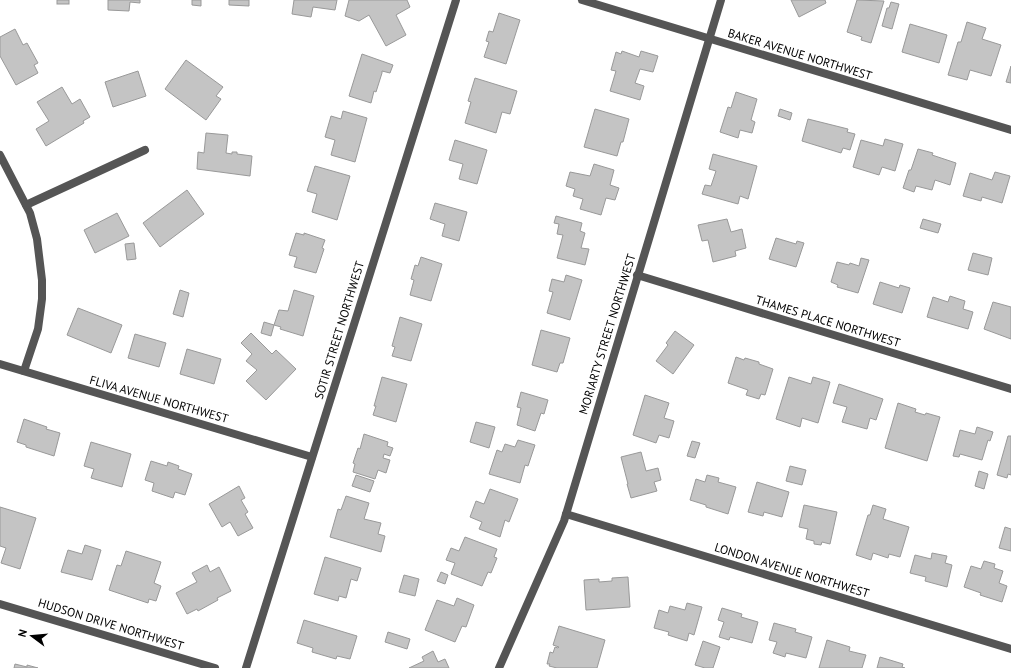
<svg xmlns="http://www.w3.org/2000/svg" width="1011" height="668" viewBox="0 0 1011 668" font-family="'PT Sans',sans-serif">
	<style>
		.building { fill: #c4c4c4; stroke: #999 }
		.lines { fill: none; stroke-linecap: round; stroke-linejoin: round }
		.minor { stroke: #555; stroke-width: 8 }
		.labels { text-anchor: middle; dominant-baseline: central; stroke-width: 3; stroke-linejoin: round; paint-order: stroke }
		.street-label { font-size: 12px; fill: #000; stroke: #fff }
	</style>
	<rect width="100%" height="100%" fill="#fff"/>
	<g class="building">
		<rect x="57" y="0" width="12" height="4"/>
		<polygon points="108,0 140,0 140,3 130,2 129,11 108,10"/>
		<polygon points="192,0 201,0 201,6 192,5"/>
		<polygon points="229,0 249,0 249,6 229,5"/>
		<polygon points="294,0 337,0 335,10 313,7 311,17 292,14"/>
		<polygon points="349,0 407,0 410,7 396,15 406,35 386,46 369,15 359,21 345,16"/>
		<polygon points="791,0 825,0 826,3 799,17"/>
		<polygon points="857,0 884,1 871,43 861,40 862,37 847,32"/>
		<polygon points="891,2 899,4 892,29 882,26 887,8 889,8"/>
		<polygon points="499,13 520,20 506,64 484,57 489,42 486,41 489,31 493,32"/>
		<polygon points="967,22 986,28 982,39 1001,45 991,76 970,70 967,80 948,75 958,42 961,42"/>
		<polygon points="910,24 947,35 939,63 902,52"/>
		<polygon points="15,29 23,45 27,43 38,63 34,65 38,73 16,85 0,56 0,37"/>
		<polygon points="622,51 639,57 641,51 658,56 653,72 640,69 635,83 644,86 640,100 610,91 616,71 611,70 616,52 621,54"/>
		<polygon points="362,54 393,65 390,73 382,71 382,73 376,92 374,91 371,103 349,96"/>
		<polygon points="186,60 223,87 216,96 221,99 206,120 165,89"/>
		<polygon points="1011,66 1011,83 1006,82"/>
		<polygon points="138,71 146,96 113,107 105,82"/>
		<polygon points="475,78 517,91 510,114 502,112 496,133 465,123 471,102 468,101"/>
		<polygon points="62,87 72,104 80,99 90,117 83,121 84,123 46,146 36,129 49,121 37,102"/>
		<polygon points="736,92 757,99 751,120 755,122 752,133 740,130 738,138 720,132 728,107 731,108"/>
		<polygon points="595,109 629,119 623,142 621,142 617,156 584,147"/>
		<polygon points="780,109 792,113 790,120 778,116"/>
		<polygon points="343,111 367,118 355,162 331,155 335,140 325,137 331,116 341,119"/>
		<polygon points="808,119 848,129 847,132 855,134 850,150 843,148 841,153 802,141"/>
		<polygon points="206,133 228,135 226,153 232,154 232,152 237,152 237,154 252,156 250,176 197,169 198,152 204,153"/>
		<polygon points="885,139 903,144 895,171 882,167 879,175 853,167 861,140 883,146"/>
		<polygon points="455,140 487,150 477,184 459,179 463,164 449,160"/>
		<polygon points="918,149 933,153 932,155 956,163 950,185 935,180 932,190 916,186 914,192 903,188 909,170 911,170"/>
		<polygon points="713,154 757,166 748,199 740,196 738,204 702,194 705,185 711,186 716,171 709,169"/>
		<polygon points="594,164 614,170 610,185 619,188 615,200 606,198 601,215 580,209 583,199 573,196 575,189 566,186 570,172 590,176"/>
		<polygon points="315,166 350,176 337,220 312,212 317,194 307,191"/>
		<polygon points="995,172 1010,176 1002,203 982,197 981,201 963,196 970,173 992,180"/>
		<polygon points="187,190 204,214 160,247 143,223"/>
		<polygon points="435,203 467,212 459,241 442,236 445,224 430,219"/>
		<polygon points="117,213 129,236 95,253 84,230"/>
		<polygon points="556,216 582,223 580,231 585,233 581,248 589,249 585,265 557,258 563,235 557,234 559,224 554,223"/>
		<polygon points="727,219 731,232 742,229 746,248 735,251 736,256 713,262 708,240 702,241 698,225"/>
		<polygon points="923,219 941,224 938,233 920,228"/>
		<polygon points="296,233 304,235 304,233 325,240 322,248 324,249 316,273 294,267 297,257 289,255"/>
		<polygon points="776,238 796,244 797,241 804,243 796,267 769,259"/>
		<polygon points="134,243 136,259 127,260 125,244"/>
		<polygon points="973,253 992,258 988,275 968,270"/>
		<polygon points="421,257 442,264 431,301 410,295 414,280 411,279 415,265 418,266"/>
		<polygon points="861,258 869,260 858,293 837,287 838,285 831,282 837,262 849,265 850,263 859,266"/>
		<polygon points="566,275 582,280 570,320 547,313 553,292 549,291 552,279 564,282"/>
		<polygon points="880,282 899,288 900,285 910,288 902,313 873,304"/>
		<polygon points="180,290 189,293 183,317 173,314"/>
		<polygon points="294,290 314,296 303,336 280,329 281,327 274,325 279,310 288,311"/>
		<polygon points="950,296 965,301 963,309 973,312 968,329 927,317 933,297 948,302"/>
		<polygon points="993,302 1011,307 1011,339 984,329"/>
		<polygon points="78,308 122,325 111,353 67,335"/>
		<polygon points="400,317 422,324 411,361 392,356 395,347 392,346"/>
		<polygon points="264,322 274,325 271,336 261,333"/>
		<polygon points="541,330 570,338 563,363 560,363 557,372 532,365"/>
		<polygon points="675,331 694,345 673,374 656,361 668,345 666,343"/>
		<polygon points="251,333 272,354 276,350 296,369 266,400 246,381 257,370 246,361 252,354 241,343"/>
		<polygon points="135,334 166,343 159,367 128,358"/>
		<polygon points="187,349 221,359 214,384 180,374"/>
		<polygon points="736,357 744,360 745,358 759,362 759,364 773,369 765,395 761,394 759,399 746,395 748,390 728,383"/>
		<polygon points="382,377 407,384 396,422 373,415 376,406 374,406"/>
		<polygon points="789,377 811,384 813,377 830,382 818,423 802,418 800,427 776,419"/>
		<polygon points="839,384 883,399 876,420 870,418 867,429 842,422 847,407 833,403"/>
		<polygon points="521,392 548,400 544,414 541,413 535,431 517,425 521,408 517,407"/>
		<polygon points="645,395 669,403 664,418 674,421 669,438 659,435 656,443 633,435"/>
		<polygon points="898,403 916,409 915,412 925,415 926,413 940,417 927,461 885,448"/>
		<polygon points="24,419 47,427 46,429 60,433 54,456 26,447 26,445 17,442"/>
		<polygon points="476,422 495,427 489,448 470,442"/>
		<polygon points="977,427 993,432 990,441 988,440 982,460 960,454 959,457 953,456 960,430 975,434"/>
		<polygon points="364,434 388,442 387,446 393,448 390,456 384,454 383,458 390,460 386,473 378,470 375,479 353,472 355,464 353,463 358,448 360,449"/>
		<polygon points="1008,436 1011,436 1011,475 1008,474 1007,478 997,475"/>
		<polygon points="518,440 535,445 528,466 525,465 520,483 489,474 497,450 502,452 505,444 515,447"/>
		<polygon points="692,441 700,443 695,458 687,456"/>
		<polygon points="91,442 131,454 122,487 91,478 94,469 84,466"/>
		<polygon points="641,452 646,471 658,468 661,480 654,482 657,491 631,498 627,484 628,484 621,457"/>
		<polygon points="151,461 167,466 168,462 179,466 178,469 192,474 185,495 175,492 173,498 152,491 154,483 145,480"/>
		<polygon points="790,466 806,470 802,485 786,481"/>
		<polygon points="979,471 988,474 984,489 975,486"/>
		<polygon points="356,475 374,481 370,492 352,486"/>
		<polygon points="707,475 719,478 718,482 736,487 728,514 706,507 706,505 690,500 696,479 705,482"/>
		<polygon points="757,482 789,492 782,517 764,512 763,516 748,512"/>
		<polygon points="239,486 245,498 241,500 248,512 245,514 253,528 238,536 230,522 222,527 209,504"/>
		<polygon points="490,489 518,499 509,522 505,520 500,537 479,529 482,522 470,517 476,501 484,504"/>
		<polygon points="346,496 369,503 364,519 381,523 378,534 385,536 381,552 330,537 338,509 341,510"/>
		<polygon points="804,505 837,512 830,544 822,542 821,545 814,544 814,541 806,539 808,529 799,527"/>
		<polygon points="873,505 886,509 883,519 909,527 900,557 889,554 888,558 873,553 871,560 856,555 868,515 870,515"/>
		<polygon points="0,507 36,518 20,569 1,563 6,548 0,546"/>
		<polygon points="1005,527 1011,529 1011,551 999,548"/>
		<polygon points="465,537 497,549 494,557 497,558 491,573 488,572 482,586 451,574 455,563 446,560 451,548 459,551"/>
		<polygon points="85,545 101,550 92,580 61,572 68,550 82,554"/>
		<polygon points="126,551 161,562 154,583 161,586 156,601 149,599 148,603 109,590 117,565 121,566"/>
		<polygon points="932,553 947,556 945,563 952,565 947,587 925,581 926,577 910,573 915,555 931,559"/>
		<polygon points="325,557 361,568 357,581 351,579 346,598 339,596 338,601 314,594"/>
		<polygon points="984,561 995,564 994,568 1003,571 999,583 1007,586 1002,602 980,595 981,593 964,587 971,566 981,569"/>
		<polygon points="207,565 210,572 219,567 231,591 217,598 218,600 198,611 197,609 187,614 176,593 197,582 192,573"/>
		<polygon points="441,572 448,575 445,584 437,581"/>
		<polygon points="404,575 419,579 415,596 399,592"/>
		<polygon points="628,577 630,607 586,610 584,580 599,579 599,582 612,581 612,578"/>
		<polygon points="457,598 474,605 466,627 462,626 455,642 425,630 437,600 454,606"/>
		<polygon points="687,603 702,607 694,635 689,633 687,641 668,635 669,632 654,628 659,610 668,613 670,606 685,610"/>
		<polygon points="722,608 742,614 741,617 758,622 752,643 730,637 729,640 719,637 724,622 718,620"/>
		<polygon points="304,620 357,636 350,659 337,656 336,659 312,652 313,648 297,643"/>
		<polygon points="774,623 796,629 795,632 812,637 806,658 786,653 785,657 773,653 777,642 769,640"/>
		<polygon points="559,626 605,640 597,668 557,668 549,666 550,664 547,664 550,652 553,653 555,647 558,648 559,647 553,645"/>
		<polygon points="388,632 410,639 407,649 385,642"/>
		<polygon points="827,640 850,647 849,651 866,655 862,668 819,668"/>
		<polygon points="703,641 720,647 713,668 705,668 695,665"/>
		<polygon points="433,651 438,662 445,659 449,668 409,668 424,661 422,657"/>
		<polygon points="880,657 903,664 902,667 905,668 877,668"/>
		<polygon points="15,664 27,667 27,665 38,668 14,668"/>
	</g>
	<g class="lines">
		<g class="minor">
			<polyline points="582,0 1011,130"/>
			<polyline points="0,155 30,213 37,239 42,280 42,299 38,329 24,371"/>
			<polyline points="26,205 145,150"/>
			<polyline points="637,275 1011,389"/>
			<polyline points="0,364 312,457"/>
			<polyline points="566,514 1011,649"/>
			<polyline points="0,604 215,668"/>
			<polyline points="246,668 456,0"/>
			<polyline points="499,668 564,521 721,0"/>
		</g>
	</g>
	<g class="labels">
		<g class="street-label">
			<text transform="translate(800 54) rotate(17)">BAKER AVENUE NORTHWEST</text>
			<text transform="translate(828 321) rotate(17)">THAMES PLACE NORTHWEST</text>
			<text transform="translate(339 330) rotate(-73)">SOTIR STREET NORTHWEST</text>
			<text transform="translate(607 334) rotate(-73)">MORIARTY STREET NORTHWEST</text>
			<text transform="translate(159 399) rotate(16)">FLIVA AVENUE NORTHWEST</text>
			<text transform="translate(792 570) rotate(17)">LONDON AVENUE NORTHWEST</text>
			<text transform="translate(111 624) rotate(17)">HUDSON DRIVE NORTHWEST</text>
		</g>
	</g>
	<g transform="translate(32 636) rotate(286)" stroke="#ffffff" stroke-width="3" paint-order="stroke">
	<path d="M0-3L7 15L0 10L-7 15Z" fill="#000000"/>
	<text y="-6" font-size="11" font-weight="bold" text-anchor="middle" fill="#000000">N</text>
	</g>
</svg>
